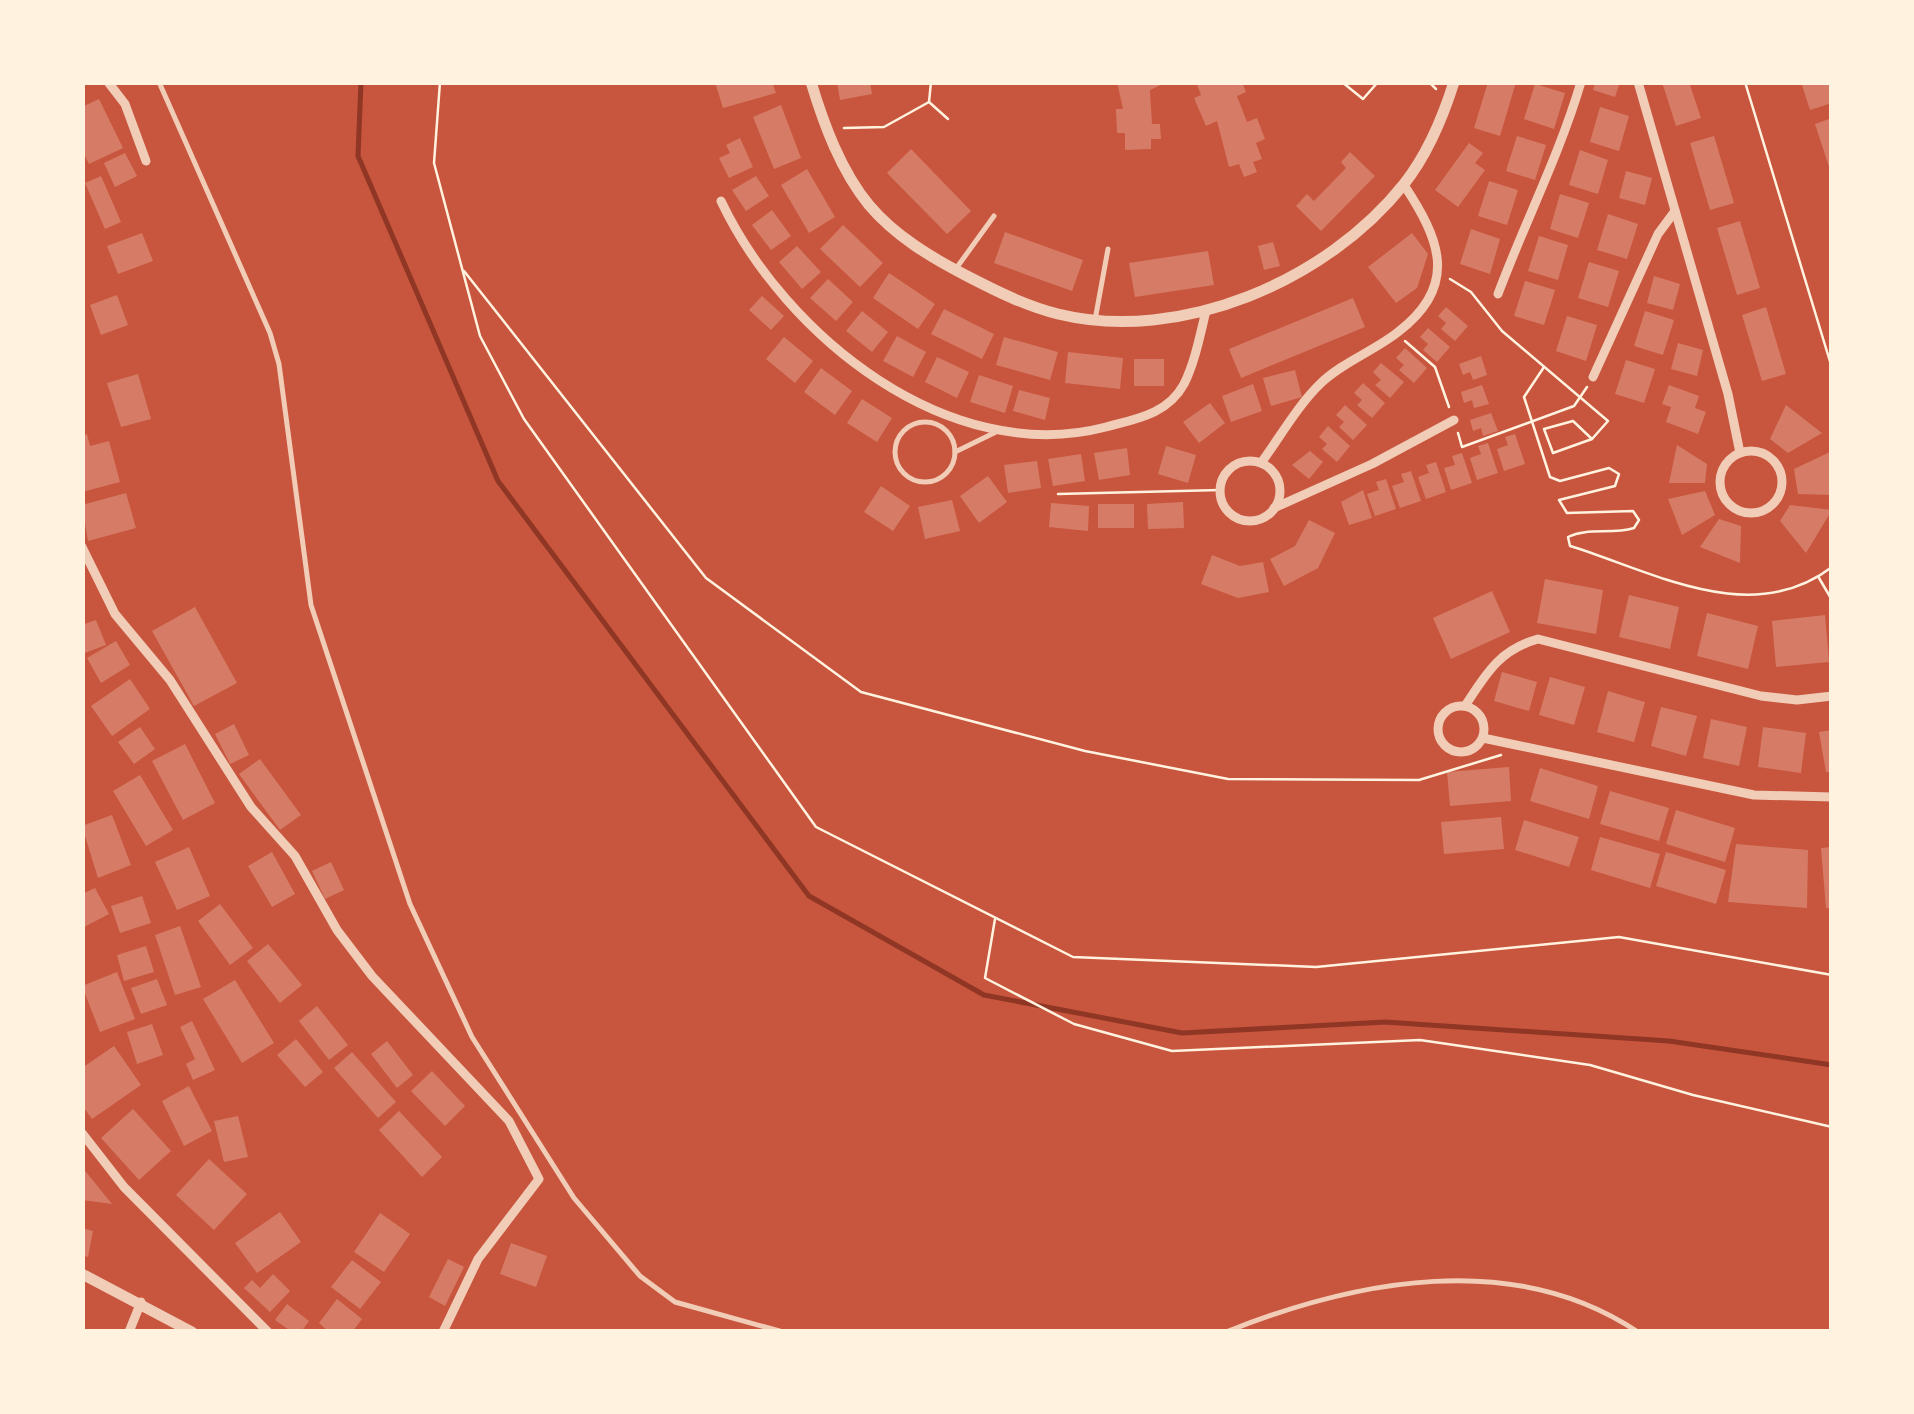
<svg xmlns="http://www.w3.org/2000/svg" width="1914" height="1414" viewBox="0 0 1914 1414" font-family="'Archivo Narrow',sans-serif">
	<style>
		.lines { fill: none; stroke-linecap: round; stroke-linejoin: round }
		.stream { stroke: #8f3625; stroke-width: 5 }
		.building { fill: #d67c66 }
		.path { stroke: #fff3e0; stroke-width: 2.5 }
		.service { stroke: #f1ccb7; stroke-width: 5 }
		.minor { stroke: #f1ccb7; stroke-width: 9 }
		.tertiary { stroke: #f1ccb7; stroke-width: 11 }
	</style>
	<rect width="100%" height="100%" fill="#c8553d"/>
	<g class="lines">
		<polyline class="stream" points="361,82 358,156 498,481 809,896 984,995 1182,1033 1385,1022 1669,1041 1832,1065"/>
	</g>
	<g class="building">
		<polygon points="715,82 772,82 776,93 723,108"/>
		<polygon points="837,82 870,82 872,94 840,100"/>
		<polygon points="1117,82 1167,82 1150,90 1152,124 1160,124 1161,139 1151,139 1151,149 1125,150 1125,133 1117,133 1116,109 1123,109"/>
		<polygon points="1196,82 1242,82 1246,92 1237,96 1247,122 1257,118 1265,139 1256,143 1262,159 1253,162 1257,172 1244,177 1239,164 1229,167 1217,121 1206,126 1194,98 1201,95"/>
		<polygon points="1488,82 1516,82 1500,136 1474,128"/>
		<polygon points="1595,82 1619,85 1615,97 1593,90"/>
		<polygon points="1662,82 1689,82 1701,118 1676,126"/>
		<polygon points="1801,82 1832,82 1832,103 1810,110"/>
		<polygon points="1535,84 1565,93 1554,129 1524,119"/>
		<polygon points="99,99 123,148 89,164 82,150 82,107"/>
		<polygon points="781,105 801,158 774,169 753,117"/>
		<polygon points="1600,107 1629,116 1619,151 1590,142"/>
		<polygon points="1832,118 1832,173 1831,173 1815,124"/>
		<polygon points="1517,136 1546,145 1535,180 1506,171"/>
		<polygon points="1714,136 1734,203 1710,210 1690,143"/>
		<polygon points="740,138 753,167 729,178 719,158 730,153 726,145"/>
		<polygon points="1469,143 1483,153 1475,163 1485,170 1458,207 1435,190"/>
		<polygon points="911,149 971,211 947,234 887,173"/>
		<polygon points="1580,150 1608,160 1598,194 1569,185"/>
		<polygon points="1350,152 1375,176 1321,231 1296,206 1307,194 1314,201 1346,168 1341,162"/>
		<polygon points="125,153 137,176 115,187 104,163"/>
		<polygon points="807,169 835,217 809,233 781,185"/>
		<polygon points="1626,171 1652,178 1645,205 1619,198"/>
		<polygon points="101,176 121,222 105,229 85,183"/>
		<polygon points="756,176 769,196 746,211 732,190"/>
		<polygon points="1489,181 1518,190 1507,225 1478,216"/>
		<polygon points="1560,194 1589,203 1578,238 1550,229"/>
		<polygon points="772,210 791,236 771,250 752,225"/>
		<polygon points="1608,214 1638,224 1627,259 1597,250"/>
		<polygon points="1740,221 1760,288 1737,295 1717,228"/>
		<polygon points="843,225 883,263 860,287 820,249"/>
		<polygon points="1471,229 1500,239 1490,274 1460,264"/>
		<polygon points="1005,232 1083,260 1072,291 994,263"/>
		<polygon points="142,233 153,261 118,274 107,246"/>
		<polygon points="1412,233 1428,254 1417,288 1396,303 1368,267"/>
		<polygon points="1539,236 1568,245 1558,280 1528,271"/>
		<polygon points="1273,242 1280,266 1264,270 1258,246"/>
		<polygon points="797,246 821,272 802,289 779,262"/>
		<polygon points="1208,251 1214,285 1135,297 1129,263"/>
		<polygon points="1589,262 1619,271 1608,307 1578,298"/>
		<polygon points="889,273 935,304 918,329 873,298"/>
		<polygon points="1654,276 1680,284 1673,310 1647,303"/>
		<polygon points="828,279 853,302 836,321 810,298"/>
		<polygon points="1525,281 1555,290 1544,325 1514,316"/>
		<polygon points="117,295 128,325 101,335 90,305"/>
		<polygon points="762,296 784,316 771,330 749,310"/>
		<polygon points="1353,298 1365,327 1241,378 1229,349"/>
		<polygon points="1446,307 1468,326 1455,341 1441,329 1446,323 1438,316"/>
		<polygon points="1766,307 1786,374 1762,381 1742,315"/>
		<polygon points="944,309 994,334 982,359 931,334"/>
		<polygon points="862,311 888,332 872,352 846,331"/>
		<polygon points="1645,311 1674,320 1663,355 1634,346"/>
		<polygon points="1567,316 1597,325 1586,361 1556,351"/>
		<polygon points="1428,328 1450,347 1437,362 1423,350 1428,344 1420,337"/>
		<polygon points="897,336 926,352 913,377 883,361"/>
		<polygon points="784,337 813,361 795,383 766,359"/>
		<polygon points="1004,337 1058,352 1050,380 996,365"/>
		<polygon points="1678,343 1703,350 1697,376 1671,369"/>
		<polygon points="1405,348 1427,368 1414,383 1399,370 1404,365 1396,358"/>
		<polygon points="1068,352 1123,358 1120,389 1065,383"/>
		<polygon points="1481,356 1487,375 1473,380 1470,372 1463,375 1459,364"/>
		<polygon points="937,357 969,372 957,398 925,382"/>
		<rect x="1134" y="359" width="30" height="27"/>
		<polygon points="1626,360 1655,369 1644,403 1615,394"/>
		<polygon points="1381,363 1404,382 1390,398 1375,385 1381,380 1373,372"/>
		<polygon points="821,368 852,391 835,415 804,392"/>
		<polygon points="1295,370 1302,397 1271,406 1263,378"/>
		<polygon points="138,374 151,419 121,427 107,383"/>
		<polygon points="979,375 1013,386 1005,413 970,402"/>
		<polygon points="1363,383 1385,403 1372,418 1357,405 1362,400 1354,393"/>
		<polygon points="1253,384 1262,411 1231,422 1222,396"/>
		<polygon points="1482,385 1489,404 1474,408 1472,400 1464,403 1461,392"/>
		<polygon points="1669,385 1699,396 1695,408 1706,412 1698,434 1666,422 1671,407 1662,404"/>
		<polygon points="1019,390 1050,398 1045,420 1013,411"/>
		<polygon points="862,399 892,418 877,442 847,423"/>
		<polygon points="1210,403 1225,423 1199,443 1183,422"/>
		<polygon points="1345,405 1367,425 1353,440 1339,427 1344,422 1336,415"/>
		<polygon points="1786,405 1822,433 1788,453 1770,439"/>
		<polygon points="1491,413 1498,431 1483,436 1481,428 1473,431 1470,420"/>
		<polygon points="1328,426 1350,446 1337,462 1322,449 1327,444 1319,437"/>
		<polygon points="87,434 90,446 109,441 120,482 82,492 82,436"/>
		<polygon points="1515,434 1525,464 1504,471 1497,449 1508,445 1505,437"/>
		<polygon points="1488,443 1498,473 1477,480 1470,458 1481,454 1478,446"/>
		<polygon points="1677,445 1707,464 1705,483 1669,483"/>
		<polygon points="1166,446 1196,455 1188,483 1158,474"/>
		<polygon points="1127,448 1130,475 1099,480 1094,453"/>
		<polygon points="1310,451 1323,462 1309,479 1292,465"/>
		<polygon points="1830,452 1832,495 1798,494 1794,469"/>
		<polygon points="1462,453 1472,483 1451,490 1444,468 1455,465 1452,456"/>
		<polygon points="1081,454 1085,481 1053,486 1048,459"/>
		<polygon points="1037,461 1041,488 1008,493 1004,465"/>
		<polygon points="1436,462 1446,492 1426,499 1418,477 1429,473 1426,465"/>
		<polygon points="1411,471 1421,501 1400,508 1392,486 1404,482 1401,474"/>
		<polygon points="988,476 1007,502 979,523 960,496"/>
		<polygon points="1386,479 1396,509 1375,516 1367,494 1379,490 1376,482"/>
		<polygon points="881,486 910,506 893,531 864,512"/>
		<polygon points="1363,490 1372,518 1349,525 1341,502"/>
		<polygon points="1705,491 1715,515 1682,535 1668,499"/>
		<polygon points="126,493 136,528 88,541 82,505"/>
		<polygon points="952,500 960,531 925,539 918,507"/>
		<polygon points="1183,502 1184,528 1148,529 1147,504"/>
		<polygon points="1051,503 1089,506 1088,531 1049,527"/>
		<rect x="1098" y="504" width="36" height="24"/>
		<polygon points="1790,505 1832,510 1806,553 1780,521"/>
		<polygon points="1719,519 1741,526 1740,563 1700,547"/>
		<polygon points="1309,520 1335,533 1318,568 1284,586 1270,559 1295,546"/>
		<polygon points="1212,555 1240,566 1263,562 1269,592 1238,598 1201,584"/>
		<polygon points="1545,579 1603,590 1596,634 1537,623"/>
		<polygon points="1492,591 1510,632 1451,659 1433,618"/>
		<polygon points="1629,595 1679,607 1670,649 1619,637"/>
		<polygon points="195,607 237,683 194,706 152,631"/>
		<polygon points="1707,613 1758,626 1748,669 1697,656"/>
		<polygon points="1825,615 1829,662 1776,667 1772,621"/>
		<polygon points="96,620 106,645 82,654 82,625"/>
		<polygon points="116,641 130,665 101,683 87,658"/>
		<polygon points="1502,672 1537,682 1529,711 1494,701"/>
		<polygon points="1550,677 1585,687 1574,725 1539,715"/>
		<polygon points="130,679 150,709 112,736 91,706"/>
		<polygon points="1608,691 1645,702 1634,742 1597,732"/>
		<polygon points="1661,707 1697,716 1686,756 1651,746"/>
		<polygon points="1711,719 1747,727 1739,766 1703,758"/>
		<polygon points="234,724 249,755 230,764 215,734"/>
		<polygon points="140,727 155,749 134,764 118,742"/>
		<polygon points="1763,727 1806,733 1801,773 1758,767"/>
		<polygon points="1832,730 1832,772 1826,772 1819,732"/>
		<polygon points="185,744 215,803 183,820 152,761"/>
		<polygon points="260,759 301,815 280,830 239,774"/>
		<polygon points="1509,767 1511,801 1450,806 1447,772"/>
		<polygon points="1540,768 1598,786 1589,819 1530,801"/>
		<polygon points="140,775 173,830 146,846 113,791"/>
		<polygon points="1610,791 1669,808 1659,841 1600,824"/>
		<polygon points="1676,810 1735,828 1725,862 1666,844"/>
		<polygon points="112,815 131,865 98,878 82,826"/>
		<polygon points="1501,817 1504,849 1444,854 1441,822"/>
		<polygon points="1524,820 1579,837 1569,867 1515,850"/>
		<polygon points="1600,837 1660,854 1650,888 1591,870"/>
		<polygon points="1736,844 1808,850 1807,908 1728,902"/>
		<polygon points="189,847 210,896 177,910 155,862"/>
		<polygon points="1832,847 1832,908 1826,908 1821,848"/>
		<polygon points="272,852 295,894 272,907 248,866"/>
		<polygon points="1666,852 1726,870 1716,904 1656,886"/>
		<polygon points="331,862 344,890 325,899 312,871"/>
		<polygon points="95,888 109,914 82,928 82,894"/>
		<polygon points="142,896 151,923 120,933 111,906"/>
		<polygon points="220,904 253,948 230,965 198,921"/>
		<polygon points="180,926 201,987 175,995 155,935"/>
		<polygon points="268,944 302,985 280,1003 247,961"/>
		<polygon points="146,946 154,972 124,981 117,955"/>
		<polygon points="117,972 135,1019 100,1032 82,986"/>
		<polygon points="157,979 167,1005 141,1014 131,988"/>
		<polygon points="235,980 274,1043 242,1063 203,999"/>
		<polygon points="317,1006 348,1045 329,1060 299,1021"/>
		<polygon points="192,1021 215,1070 193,1080 186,1064 195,1059 180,1027"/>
		<polygon points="152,1024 163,1055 137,1064 127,1032"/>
		<polygon points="296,1039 323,1072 305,1087 277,1055"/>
		<polygon points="387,1041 413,1075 397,1088 371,1054"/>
		<polygon points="114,1046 141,1085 92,1119 82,1105 82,1068"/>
		<polygon points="352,1052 396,1102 378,1118 334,1068"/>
		<polygon points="432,1071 465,1106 445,1126 411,1091"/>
		<polygon points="189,1086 212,1131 184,1146 162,1101"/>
		<polygon points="133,1109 171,1151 139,1180 101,1138"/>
		<polygon points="399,1111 442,1157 422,1177 379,1130"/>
		<polygon points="238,1116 248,1157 224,1162 214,1121"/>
		<polygon points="209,1159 247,1194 214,1230 176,1195"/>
		<polygon points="82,1167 112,1204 82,1200"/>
		<polygon points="280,1212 301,1242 257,1273 235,1243"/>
		<polygon points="380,1213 410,1234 384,1272 354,1252"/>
		<polygon points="82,1228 93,1231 88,1257 82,1255"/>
		<polygon points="511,1243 547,1256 536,1287 500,1274"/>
		<polygon points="448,1259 464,1267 445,1306 429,1297"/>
		<polygon points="352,1260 381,1282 360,1309 331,1287"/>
		<polygon points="273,1274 290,1291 270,1312 244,1288 252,1280 260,1288"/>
		<polygon points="337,1299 362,1319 352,1332 329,1332 319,1323"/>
		<polygon points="287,1304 309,1321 301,1332 292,1332 275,1320"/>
	</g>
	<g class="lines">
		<g class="path">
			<polyline points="440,82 434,163 480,336 524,419 816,827 1073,957 1316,967 1619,937 1832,975"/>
			<polyline points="931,82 929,102 948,119"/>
			<polyline points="1342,82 1363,99 1378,82"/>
			<polyline points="1429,82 1436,89"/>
			<polyline points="1745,82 1832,368"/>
			<polyline points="844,128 884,127 929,102"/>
			<polyline points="464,271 706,578 861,692 1085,751 1228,779 1419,780 1501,755"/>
			<polyline points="1450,279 1471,292 1502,331 1608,421 1592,439"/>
			<polyline points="1405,341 1435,367 1449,407"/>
			<path d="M1544,367L1524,397L1550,477L1560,481L1609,468L1619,474L1615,486L1559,500L1567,513L1633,511L1639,520L1634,528C1611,535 1588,527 1568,537L1570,546C1652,571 1751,629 1832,567"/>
			<polygon points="1573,421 1592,439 1553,453 1544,429"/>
			<polyline points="1458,433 1462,447 1574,406 1587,387"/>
			<polyline points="1058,494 1220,490"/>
			<polyline points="1819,578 1832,600"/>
			<polyline points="995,919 985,978 1074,1024 1172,1051 1420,1040 1590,1065 1693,1095 1832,1127"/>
		</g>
		<g class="service">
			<polyline points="159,82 270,333 279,364 311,605 410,904 472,1037 574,1198 640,1276 675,1302 783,1332"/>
			<polyline points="955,270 994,216"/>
			<polyline points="1095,320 1108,249"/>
			<circle cx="925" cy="452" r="30"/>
			<polyline points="955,452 996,432"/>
			<path d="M1226,1332C1356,1280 1514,1249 1638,1332"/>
		</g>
		<g class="minor">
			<polyline points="108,82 125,104 146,161"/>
			<polyline points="1638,82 1728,394 1740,453"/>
			<path d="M721,201C785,336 949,468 1106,427C1136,419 1168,414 1184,384C1195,362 1200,335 1206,311"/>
			<path d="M1498,294C1525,222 1559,156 1581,82"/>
			<polyline points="1593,377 1658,234 1675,211"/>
			<circle cx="1751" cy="482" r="31"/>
			<circle cx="1250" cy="491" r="30"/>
			<path d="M1261,463C1280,437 1298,405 1321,383C1343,362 1374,351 1398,332C1460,285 1439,238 1404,185"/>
			<polyline points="1274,508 1372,464 1454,420"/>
			<polyline points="82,547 115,614 170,680 251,807 295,856 337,930 372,976 509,1121 539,1179 478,1259 443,1332"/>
			<circle cx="1461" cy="729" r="23"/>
			<path d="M1465,706C1486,674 1499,650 1538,639L1761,696L1797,700L1832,696"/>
			<polyline points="1483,738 1754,795 1832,797"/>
			<polyline points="82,1133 124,1187 268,1332"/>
			<polyline points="129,1332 141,1302"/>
		</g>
		<g class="tertiary">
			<path d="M811,82C824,125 841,171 869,205C895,236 932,258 967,276C996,291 1026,306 1058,314C1180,344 1327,281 1404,184C1427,155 1443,117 1454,82"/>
			<polyline points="82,1274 192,1332"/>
		</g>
	</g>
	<rect width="1914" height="1414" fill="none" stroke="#fff3e0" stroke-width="170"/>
</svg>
